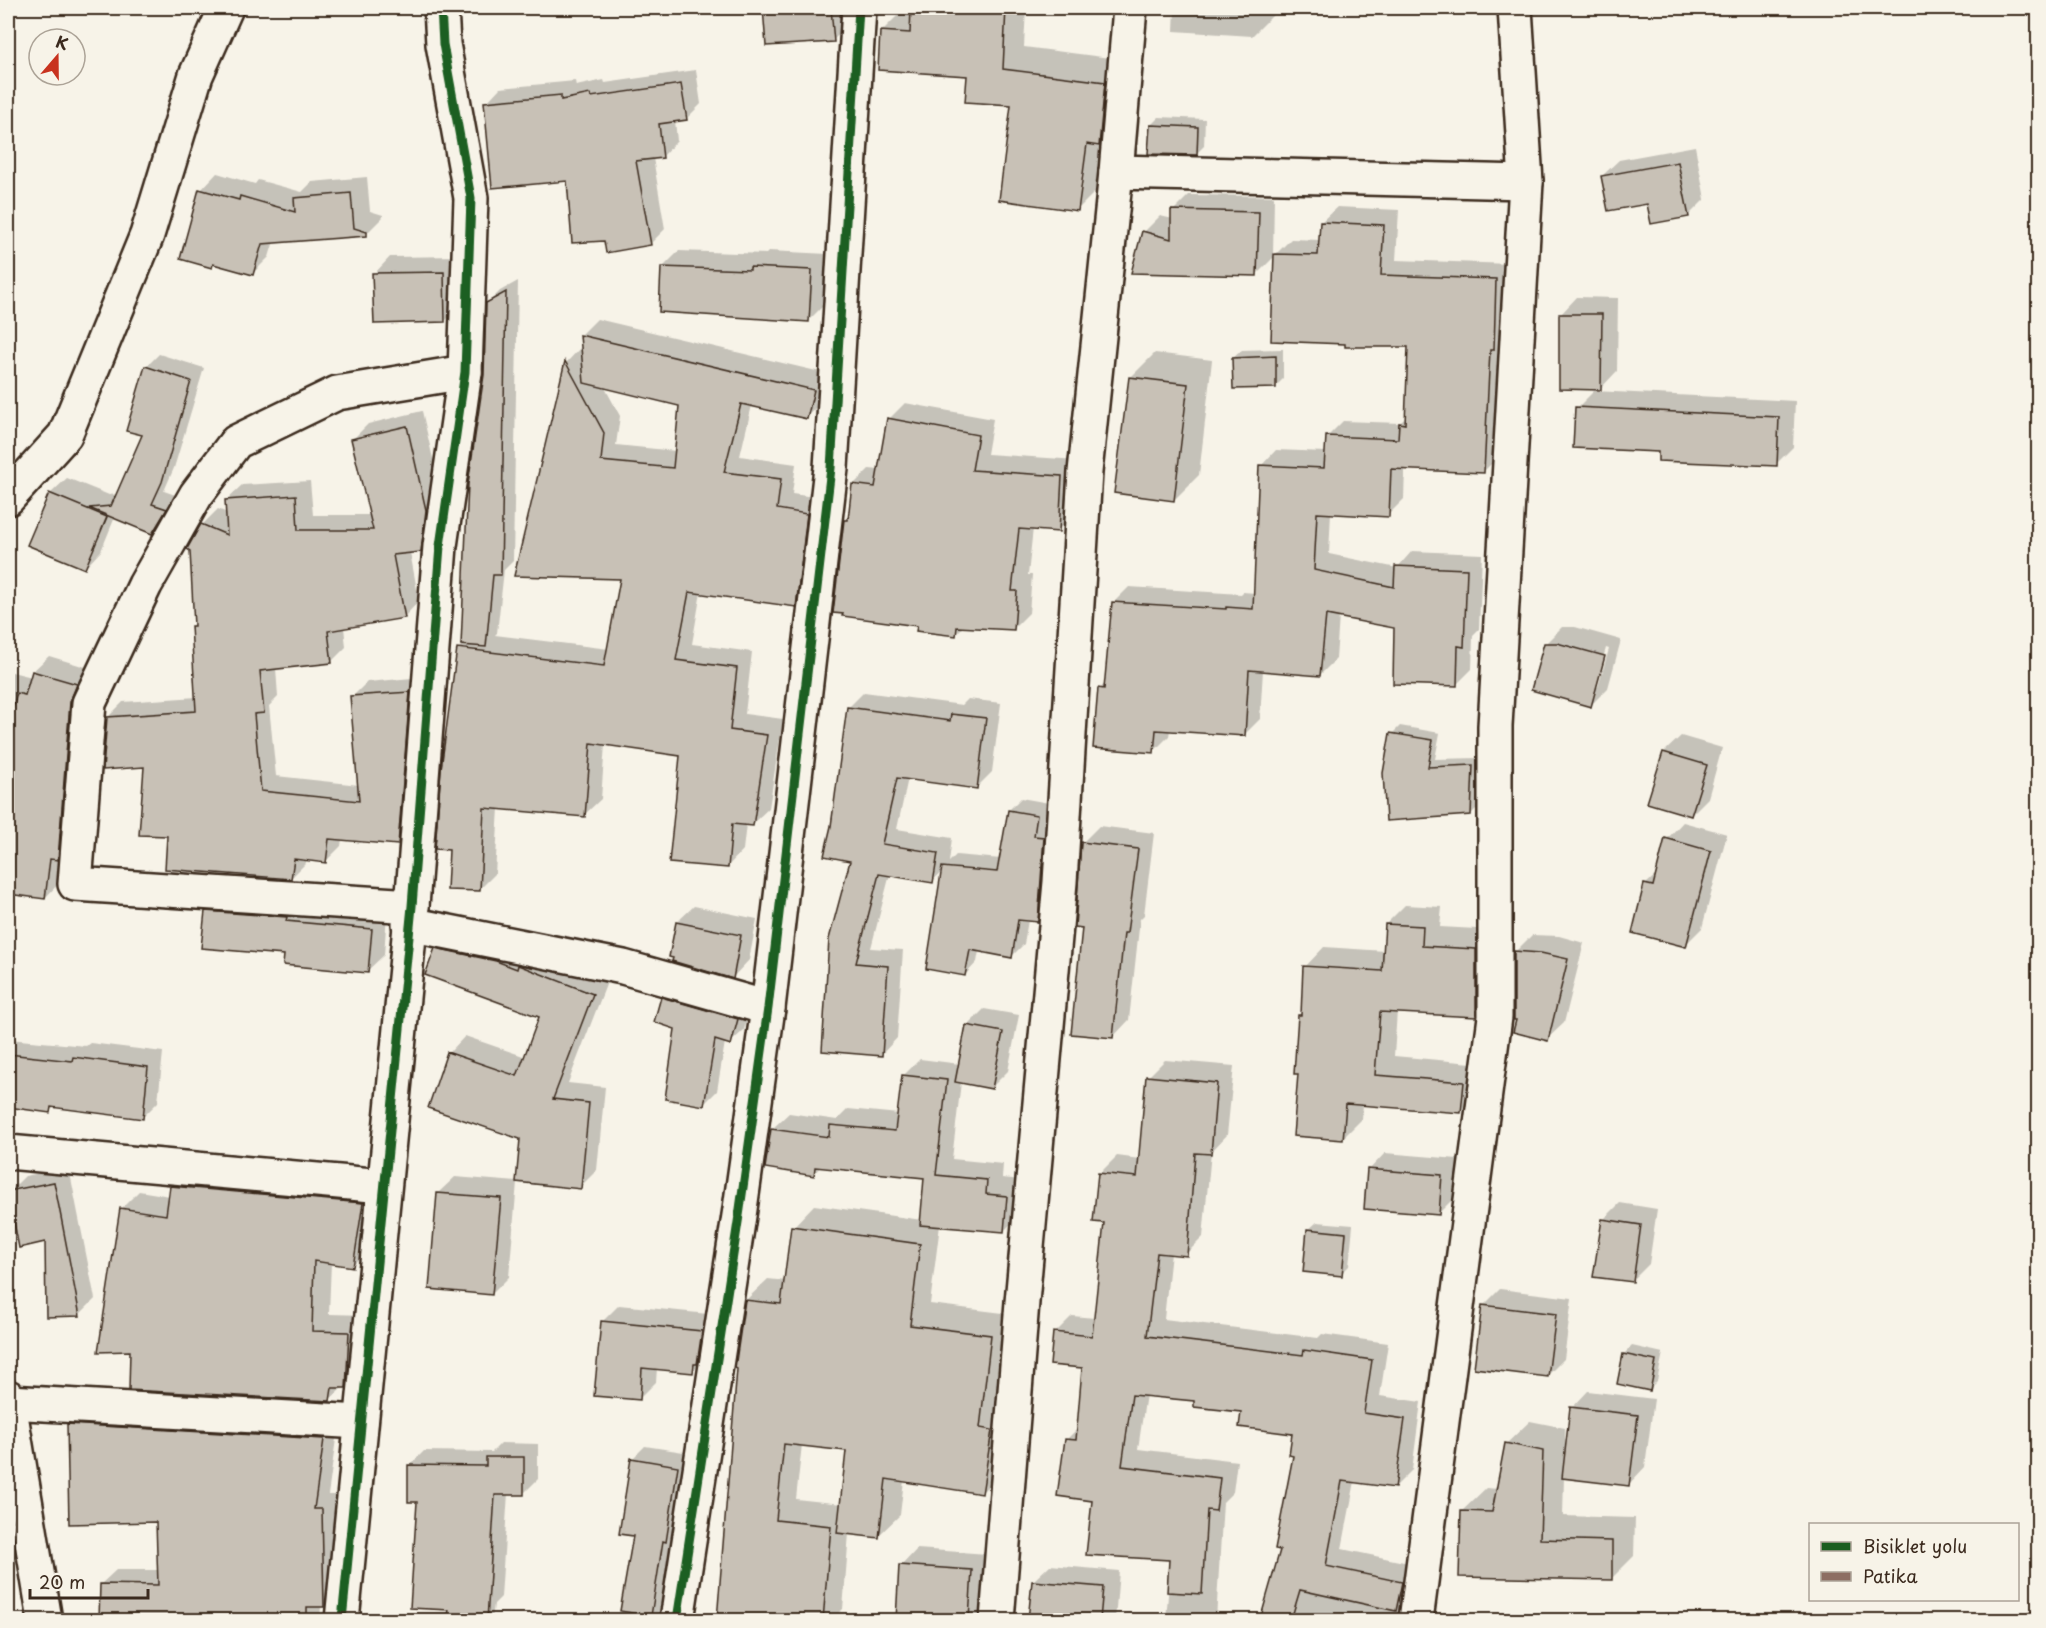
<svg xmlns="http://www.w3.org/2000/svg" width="2046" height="1628" viewBox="0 0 2046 1628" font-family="'Playpen Sans',sans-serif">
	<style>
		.shadow { fill: #0003; fill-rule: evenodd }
		.building { fill: #c8c1b6; stroke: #3b2a1e; stroke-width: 1.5 }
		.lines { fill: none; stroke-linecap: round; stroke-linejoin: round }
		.street-casing { stroke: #3b2a1e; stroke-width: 38 }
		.street { stroke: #f7f3e8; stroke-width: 33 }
		.quiet { stroke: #8d6e63; stroke-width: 8; stroke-dasharray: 15 8; stroke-linecap: butt }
		.cycleway-casing { stroke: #f7f3e8; stroke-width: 13 }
		.cycleway { stroke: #1b5e20; stroke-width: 9 }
	</style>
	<rect width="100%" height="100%" fill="#f7f3e8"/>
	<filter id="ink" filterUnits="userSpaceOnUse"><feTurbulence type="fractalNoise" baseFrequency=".0167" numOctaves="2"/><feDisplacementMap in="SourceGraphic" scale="12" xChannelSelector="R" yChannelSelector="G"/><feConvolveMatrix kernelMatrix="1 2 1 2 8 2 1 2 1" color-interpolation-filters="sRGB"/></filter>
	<g filter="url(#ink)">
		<g class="shadow">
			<polygon points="764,8 848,8 850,24 833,40 767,45"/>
			<polygon points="912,8 1026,8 1024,47 1126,60 1099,188 1078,209 1013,104 969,74 881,32 903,10 912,11"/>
			<polygon points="1175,8 1309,8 1301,16 1274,14 1252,36 1174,31"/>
			<polygon points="696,70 701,104 686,119 675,120 677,141 663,156 653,158 665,229 650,244 605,239 568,179 486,103 500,88 575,81 576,86 604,80 605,83"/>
			<polygon points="1159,117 1205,119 1204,146 1196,154 1151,125"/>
			<polygon points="1695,146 1705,199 1688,216 1602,176 1619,160"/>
			<polygon points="217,173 255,184 258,180 302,192 312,182 367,177 370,211 383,215 383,217 366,234 274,241 269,257 252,274 215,263 212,267 201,190"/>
			<polygon points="1189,195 1274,196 1273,257 1291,239 1320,240 1321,222 1337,207 1399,210 1396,260 1511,264 1499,456 1483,472 1405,468 1404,499 1388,515 1331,512 1329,554 1397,568 1412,551 1482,554 1479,629 1473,635 1472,669 1457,684 1396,626 1339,616 1336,659 1320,675 1263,670 1260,719 1244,735 1170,730 1169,736 1153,752 1100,689 1106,682 1113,603 1129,587 1241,594 1243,592 1255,593 1261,466 1276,450 1326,452 1327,437 1343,421 1400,423 1406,417 1410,345 1346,343 1275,256 1257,274 1144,232 1160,216 1173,219 1173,211"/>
			<polygon points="679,251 766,254 769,251 828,254 825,304 808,321 662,268"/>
			<polygon points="460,256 461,304 445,321 374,274 390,257"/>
			<path d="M518,281L513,561L504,570L497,633L495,635L609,649L622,578L515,574L567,362L582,346L581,335L597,319L829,374L823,401L806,417L752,405L740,456L796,464L792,494L822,498L812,589L795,606L701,592L692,644L752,652L745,714L783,719L769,808L752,824H746L743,850L727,867L681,755L605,744L601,799L584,815L499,808L495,874L479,890L458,649L462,645L485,375L488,303L500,291ZM604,386L681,405L676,451L616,445L620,416Z"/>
			<polygon points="1577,297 1618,298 1617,371 1601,388 1561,314"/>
			<polygon points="1283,349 1283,379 1275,387 1233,358 1242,350"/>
			<polygon points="1155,353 1212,360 1199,475 1174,500 1130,378"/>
			<polygon points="159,354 204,368 174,468 164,491 178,496 165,520 152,533 115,517 101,551 85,568 50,494 67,478 109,495 118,494 144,434 146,367"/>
			<polygon points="1594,391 1795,401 1793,447 1776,464 1577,408"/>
			<polygon points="905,403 993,419 987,454 1078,460 1074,514 1058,530 1033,528 1028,575 1032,575 1029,613 1013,629 964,626 955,635 919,624 845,520 850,516 853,485 869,469 880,470 889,419"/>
			<polygon points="422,411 441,494 435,536 420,551 410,552 419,601 404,617 344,627 346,647 331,662 276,668 278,697 269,706 276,776 359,785 352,697 367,682 424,677 413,829 397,844 342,839 341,846 326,861 306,859 306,863 291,878 169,834 145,765 108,717 123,702 197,697 192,626 196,623 192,550 189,549 203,524 218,509 227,513 226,500 242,485 310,481 313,515 371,515 353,439 368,424"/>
			<path d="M1562,627H1575L1621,640L1608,688L1591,705L1545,644ZM1606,648L1609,649L1598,687H1595Z"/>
			<polygon points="49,656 92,669 60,882 45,898 16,876 8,877 8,671 32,677 33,671"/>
			<polygon points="864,692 962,705 968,699 1001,703 992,772 976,788 908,778 897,829 952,838 949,862 956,855 1001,859 1009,810 1021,798 1049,803 1045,824 1056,825 1049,908 1037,921 1028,920 1024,944 1011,957 979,951 977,962 965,975 943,871 932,881 890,874 871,948 903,950 897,1038 882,1054 823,1049 852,860 832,826 848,708"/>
			<polygon points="1400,726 1440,733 1435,759 1480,758 1479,806 1471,814 1392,734"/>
			<polygon points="1681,736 1722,748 1708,798 1691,815 1664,752"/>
			<polygon points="1683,822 1727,834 1702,928 1685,945 1646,884 1658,873 1667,839"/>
			<polygon points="1099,826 1154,833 1144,915 1140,919 1129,1020 1113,1037 1084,927 1083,842"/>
			<polygon points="223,895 387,913 384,955 367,971 285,954 206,912"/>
			<polygon points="1405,905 1442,907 1440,927 1495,930 1495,997 1475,1016 1397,1011 1394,1056 1483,1064 1480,1093 1461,1112 1363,1104 1362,1119 1343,1138 1300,1073 1300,1016 1302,1013 1305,967 1324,947 1385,951 1386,924"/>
			<polygon points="694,906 757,919 749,960 733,977 677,922"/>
			<polygon points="453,932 609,977 568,1083 605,1087 597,1170 580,1187 521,1138 449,1053 465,1036 526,1057 541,1016 436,949"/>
			<polygon points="1532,935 1559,936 1584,943 1564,1023 1547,1039 1518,1018 1515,952"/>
			<polygon points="676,985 751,1006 744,1030 730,1043 725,1042 717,1091 704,1104 677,1028 663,998"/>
			<path d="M984,1009L1019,1015L1008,1071L991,1088L961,1082L952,1159L1003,1164L1002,1178L1023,1180L1020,1214L1004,1231L940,1225L930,1304L1011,1314L1003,1471L982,1492L904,1480L900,1515L878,1536L849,1533L843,1609L831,1620H719L738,1367L746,1300L768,1279L786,1281L793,1227L814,1205L922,1220L926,1176L821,1166L814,1174L772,1129L789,1113L837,1120L848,1109L899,1114L903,1076L920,1059L960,1064L967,1026ZM802,1444L848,1450L842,1504L796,1499Z"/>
			<polygon points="8,1039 86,1046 90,1043 163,1052 158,1102 143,1117 55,1106 50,1111 8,1106"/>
			<polygon points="1165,1060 1234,1066 1227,1135 1211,1152 1203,1237 1186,1254 1171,1253 1164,1319 1318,1338 1322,1334 1388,1343 1380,1396 1421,1402 1412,1470 1395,1487 1355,1481 1342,1549 1418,1565 1407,1620 1261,1620 1282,1549 1295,1455 1294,1433 1243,1411 1196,1399 1146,1394 1138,1449 1237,1461 1233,1492 1223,1502 1216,1620 1166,1620 1171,1558 1094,1499 1067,1439 1078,1428 1083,1367 1055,1333 1072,1316 1095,1318 1106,1222 1100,1173 1117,1156 1140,1159 1148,1077"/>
			<polygon points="1385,1153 1458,1159 1455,1197 1438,1214 1369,1170"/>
			<polygon points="69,1168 95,1299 80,1314 47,1315 47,1241 9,1192 25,1176"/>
			<polygon points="189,1169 380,1186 370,1247 353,1265 331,1262 329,1314 366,1315 363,1369 329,1400 132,1350 122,1208 139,1191 170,1196 172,1186"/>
			<polygon points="455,1177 517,1182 509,1277 492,1294 438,1193"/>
			<polygon points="1620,1203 1657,1209 1649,1264 1632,1281 1603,1220"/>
			<polygon points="1317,1222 1353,1225 1349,1266 1341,1274 1308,1230"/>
			<polygon points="1500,1289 1572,1298 1564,1359 1547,1376 1483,1306"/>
			<polygon points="619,1305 718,1315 709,1355 692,1372 657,1368 656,1382 639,1399 602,1322"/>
			<polygon points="1632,1346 1663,1353 1657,1381 1649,1389 1624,1354"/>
			<polygon points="1588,1391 1654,1399 1645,1467 1629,1484 1564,1477 1563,1516 1635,1518 1634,1556 1611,1579 1462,1511 1486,1488 1498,1489 1506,1444 1530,1421 1565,1428 1565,1445 1567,1445 1572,1408"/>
			<polygon points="83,1410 338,1425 328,1495 336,1495 338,1591 324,1605 321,1606 320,1620 101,1620 101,1584 116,1570 159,1570 158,1520 68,1425"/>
			<polygon points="501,1443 538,1444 538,1479 524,1493 508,1493 501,1597 494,1604 492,1620 449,1620 450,1609 418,1501 410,1465 424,1451 492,1452"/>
			<polygon points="645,1446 690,1453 660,1620 620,1620 634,1535 632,1459"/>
			<polygon points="8,1549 15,1613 8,1620"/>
			<polygon points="917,1549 988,1554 984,1620 897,1620 901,1566"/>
			<polygon points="1050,1565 1119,1571 1115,1620 1030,1620 1033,1581"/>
		</g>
		<g class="building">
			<polygon points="763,8 831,8 834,42 766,46"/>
			<polygon points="911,8 1006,8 1003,69 1105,82 1099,146 1087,144 1078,211 999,200 1011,105 965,102 967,76 878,70 880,31 910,33"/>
			<polygon points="681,84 687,120 659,124 663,158 636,161 651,245 606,253 604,241 572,243 567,181 492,188 484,102 561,95 561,100 590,94 591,97"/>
			<polygon points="1150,125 1198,127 1197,155 1148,154"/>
			<polygon points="1678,162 1689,217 1651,224 1647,204 1608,211 1601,176"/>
			<polygon points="199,189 239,200 240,196 295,212 294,198 351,193 354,228 367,232 367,236 262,244 253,275 213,264 212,268 180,259"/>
			<polygon points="1171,210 1259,212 1257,276 1131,273 1142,231 1171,239"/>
			<polygon points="1320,222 1384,225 1381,275 1496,279 1494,350 1490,350 1484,473 1391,469 1389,517 1317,513 1314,570 1394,587 1395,566 1467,569 1464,647 1458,646 1457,686 1393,684 1394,628 1326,615 1320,676 1249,670 1245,736 1156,730 1154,753 1093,748 1098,688 1104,689 1112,602 1226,609 1226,607 1253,609 1259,465 1324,468 1326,436 1398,439 1399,423 1405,424 1408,347 1345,347 1345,344 1271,341 1274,254 1318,255"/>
			<polygon points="661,267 750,270 750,267 812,270 809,322 659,312"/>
			<polygon points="444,272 445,322 374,324 372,273"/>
			<polygon points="506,292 501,575 493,575 486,647 461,645 468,484 484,375 486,303"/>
			<polygon points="1559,314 1602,314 1601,390 1559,389"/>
			<polygon points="580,335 814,390 807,419 741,404 724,472 781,479 777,509 807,514 796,607 689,592 676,660 737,668 730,730 767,735 753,826 732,824 728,868 669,863 680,756 591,743 585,817 484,808 480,891 447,890 449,850 435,849 441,769 457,648 604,666 620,579 514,576 565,361 604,433 601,461 673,468 679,406 584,383"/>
			<polygon points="1276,356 1276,388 1233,389 1232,358"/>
			<polygon points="145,366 191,381 162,482 152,504 167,509 152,534 89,508 111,506 142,435 126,431"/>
			<polygon points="1129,377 1188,384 1174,501 1114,493"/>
			<polygon points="1575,407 1779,417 1777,466 1658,461 1658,452 1573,448"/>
			<polygon points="887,418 978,435 972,470 1062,476 1059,532 1019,529 1012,591 1017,591 1014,630 957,627 956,636 916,631 917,626 842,616 843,614 833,613 844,520 848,520 852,484 875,487"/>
			<polygon points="407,426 426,510 421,552 393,555 405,618 328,631 332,663 260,671 264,713 254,714 261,791 359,801 350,696 410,692 398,845 329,839 326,863 294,859 291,879 165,869 167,836 139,835 144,767 103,770 107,717 196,711 191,626 194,626 190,551 187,549 201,524 227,535 225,500 296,495 298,530 373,530 351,439"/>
			<polygon points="49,493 107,517 85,569 27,545"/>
			<polygon points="1544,643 1557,643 1605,656 1591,707 1531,690"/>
			<polygon points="32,671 77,684 70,702 58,860 50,859 45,899 8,894 8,726 17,693 25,695"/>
			<polygon points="847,707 950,721 951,714 986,718 977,789 897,778 882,844 938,853 933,883 879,874 856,963 888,966 882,1056 822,1051 829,939 850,861 824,856 831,826"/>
			<polygon points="1390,733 1433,740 1428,767 1473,765 1471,815 1386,821 1383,773"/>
			<polygon points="1663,752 1707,765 1691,816 1647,803"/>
			<polygon points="1008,810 1037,815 1034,836 1044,837 1038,922 1018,920 1012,958 970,950 965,976 926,969 942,867 997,872"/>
			<polygon points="1665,838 1711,851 1686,947 1632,933 1644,884 1653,886"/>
			<polygon points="1081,842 1138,849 1127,933 1124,933 1113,1038 1071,1034 1082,928 1075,927"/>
			<polygon points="205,911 287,917 286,921 372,929 368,973 283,965 284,955 201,948"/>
			<polygon points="676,922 741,935 733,979 672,961 673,958 669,957"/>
			<polygon points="1385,924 1423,926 1422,946 1476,949 1476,1017 1380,1012 1375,1075 1464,1082 1461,1113 1346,1104 1343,1140 1293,1136 1298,1074 1294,1074 1298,1015 1301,1015 1303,966 1382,971"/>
			<polygon points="435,948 496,961 517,969 518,965 593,994 553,1099 589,1103 581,1189 516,1182 520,1139 428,1108 447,1052 517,1076 539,1017 425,975"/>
			<polygon points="1514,951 1541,953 1568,959 1548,1041 1513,1032 1516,1020 1514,1020"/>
			<polygon points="661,997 738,1019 731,1045 715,1040 704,1106 665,1099 675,1029 654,1022"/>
			<polygon points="966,1025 1003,1032 992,1089 955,1082"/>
			<polygon points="8,1054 72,1061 73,1057 148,1067 143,1119 51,1107 50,1113 8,1107"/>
			<polygon points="902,1075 947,1080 936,1175 987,1180 986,1194 1007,1196 1004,1232 920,1225 924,1178 815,1167 814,1176 765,1168 771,1129 829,1137 830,1125 895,1131"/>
			<polygon points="1146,1076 1217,1083 1211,1154 1195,1153 1187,1256 1157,1253 1147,1336 1303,1355 1304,1350 1372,1360 1364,1413 1405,1419 1395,1488 1342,1481 1326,1566 1402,1582 1396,1611 1300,1590 1291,1620 1260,1620 1280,1550 1275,1549 1293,1456 1289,1455 1292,1434 1239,1427 1241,1412 1194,1407 1194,1401 1132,1395 1122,1466 1220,1478 1216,1511 1207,1510 1202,1594 1167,1592 1169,1560 1086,1555 1092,1501 1057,1496 1065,1439 1076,1440 1082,1368 1050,1365 1053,1332 1092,1336 1104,1223 1093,1222 1098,1173 1137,1177"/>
			<polygon points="1367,1169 1442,1175 1439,1215 1364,1209"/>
			<polygon points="54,1182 61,1217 80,1316 46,1317 45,1242 19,1248 8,1191"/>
			<polygon points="170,1186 363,1203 353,1267 314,1261 312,1331 349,1332 346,1388 332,1388 330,1401 129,1390 130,1351 98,1352 120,1208 166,1215"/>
			<polygon points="437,1193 501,1198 492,1295 429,1289"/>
			<polygon points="1602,1219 1641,1225 1633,1282 1593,1277"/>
			<polygon points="791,1226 920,1244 910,1325 991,1335 980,1428 992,1430 982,1494 886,1479 879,1538 837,1533 846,1451 784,1444 776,1520 831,1526 823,1620 717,1620 737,1369 735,1368 745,1300 781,1304"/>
			<polygon points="1307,1229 1346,1233 1342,1276 1303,1272"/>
			<polygon points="1482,1305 1556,1314 1548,1377 1474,1368"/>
			<polygon points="601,1321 702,1331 697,1364 694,1364 693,1373 642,1368 640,1400 594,1396"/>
			<polygon points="1623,1354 1656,1361 1650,1391 1617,1384"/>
			<polygon points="1570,1407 1638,1415 1629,1486 1562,1478"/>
			<polygon points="67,1424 324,1439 314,1509 322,1509 324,1607 307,1607 307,1620 99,1620 100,1584 158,1585 156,1522 69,1524"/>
			<polygon points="1505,1443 1543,1451 1540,1539 1612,1541 1612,1580 1459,1577 1461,1511 1492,1512"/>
			<polygon points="486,1457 524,1457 524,1495 495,1495 487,1620 447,1620 449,1610 410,1608 417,1502 408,1502 408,1465 486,1466"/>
			<polygon points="631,1458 678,1466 666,1542 663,1541 651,1616 620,1611 633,1536 619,1534"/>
			<polygon points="899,1565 972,1570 969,1620 896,1620"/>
			<polygon points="1032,1581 1103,1587 1100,1620 1028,1620"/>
		</g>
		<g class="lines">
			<defs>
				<g id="street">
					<polyline points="1116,172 1526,182"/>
					<polyline points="8,498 65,435 147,235 196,75 226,8"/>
					<polyline points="412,906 75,884 89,703 145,585 196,495 236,442 337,393 465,372"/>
					<polyline points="409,924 623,967 768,1008"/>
					<polyline points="8,1152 383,1186"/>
					<polyline points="8,1397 45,1620"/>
					<polyline points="9,1402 361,1422"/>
					<polyline points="342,1620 412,906 440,546 465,372 471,198 443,44 441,8"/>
					<polyline points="677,1620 740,1209 768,1008 831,468 859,8"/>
					<polyline points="997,1620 1022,1302 1060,882 1085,472 1116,172 1130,8"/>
					<polyline points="1416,1620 1495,1017 1495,726 1526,182 1515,8"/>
				</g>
			</defs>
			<use href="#street" class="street-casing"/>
			<use href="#street" class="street"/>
			<polyline class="quiet" points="2021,1620 2038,1612"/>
			<defs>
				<g id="cycleway">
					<polyline points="342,1620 412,906 440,546 465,372 471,198 443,44 441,8"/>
					<polyline points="677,1620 740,1209 768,1008 831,468 859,8"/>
				</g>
			</defs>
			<use href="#cycleway" class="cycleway-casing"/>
			<use href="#cycleway" class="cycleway"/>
		</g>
	</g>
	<rect width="2046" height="1628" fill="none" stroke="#f7f3e8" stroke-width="30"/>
	<rect x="15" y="15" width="2016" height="1598" fill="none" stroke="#3b2a1e" stroke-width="2" filter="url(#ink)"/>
	<rect x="1809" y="1523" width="210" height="78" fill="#f7f3e8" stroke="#aca397" stroke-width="1.5"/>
	<rect x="1821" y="1542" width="30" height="9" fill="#1b5e20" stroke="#aca397" stroke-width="1.5"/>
	<text x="1863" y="1553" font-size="18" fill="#3b2a1e">Bisiklet yolu</text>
	<rect x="1821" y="1572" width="30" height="9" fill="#8d6e63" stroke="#aca397" stroke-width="1.5"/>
	<text x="1863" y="1583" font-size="18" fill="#3b2a1e">Patika</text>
	<g transform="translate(57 57) rotate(20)"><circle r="28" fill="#f7f3e8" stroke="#aca397" stroke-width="1.5"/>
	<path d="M0-4.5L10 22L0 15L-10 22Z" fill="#c8321e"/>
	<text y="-9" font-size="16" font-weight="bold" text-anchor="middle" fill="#3b2a1e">K</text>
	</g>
	<path d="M30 1589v9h118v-9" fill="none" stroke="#3b2a1e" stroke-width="3"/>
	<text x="39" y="1589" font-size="18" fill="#3b2a1e" stroke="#f7f3e8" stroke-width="4.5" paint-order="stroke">20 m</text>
</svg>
